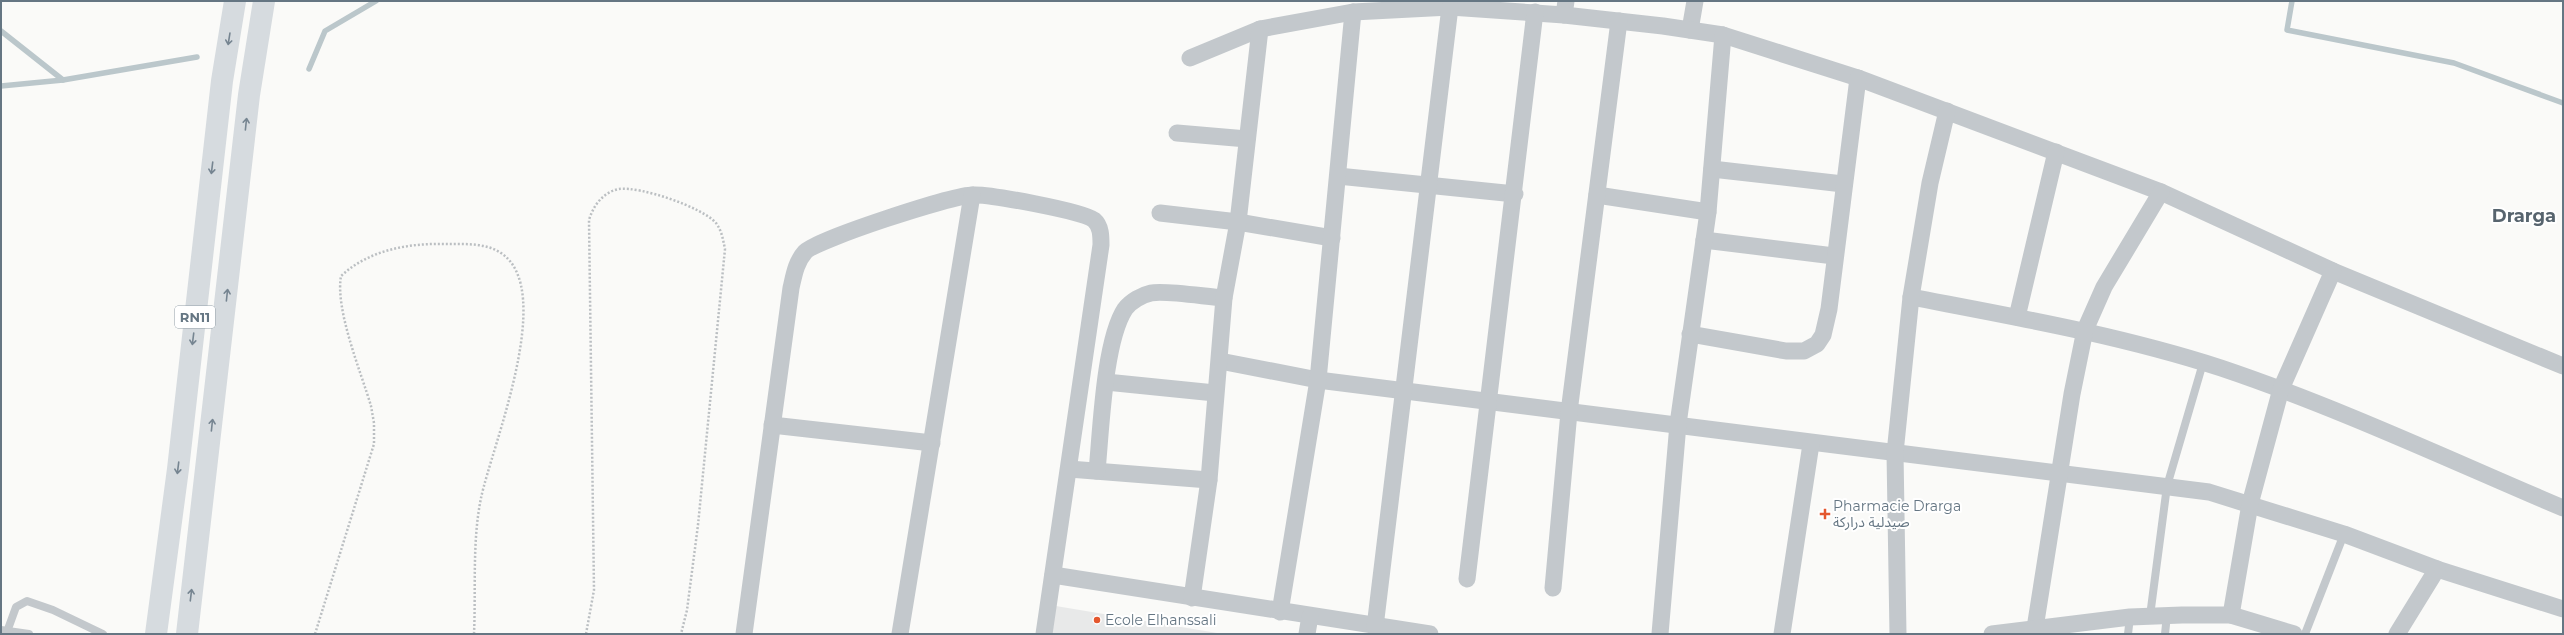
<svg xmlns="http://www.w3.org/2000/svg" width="2564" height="635" viewBox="0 0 2564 635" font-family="Montserrat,'Noto Sans Arabic',sans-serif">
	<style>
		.built { fill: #e8e9e9 }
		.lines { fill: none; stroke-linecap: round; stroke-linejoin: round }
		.stream { stroke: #bbc7cb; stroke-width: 5.5 }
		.path { stroke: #bbbfc2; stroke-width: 2.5; stroke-dasharray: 2 2; stroke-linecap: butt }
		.lane { stroke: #c3c8cc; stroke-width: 8 }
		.street { stroke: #c3c8cc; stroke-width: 17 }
		.highway { stroke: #d6dbdf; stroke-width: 22 }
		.oneway { stroke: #768591 }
		.poi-dot { fill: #e4572e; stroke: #fff; stroke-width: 1.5 }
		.labels { text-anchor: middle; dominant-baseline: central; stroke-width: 4; stroke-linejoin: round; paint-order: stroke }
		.shield { fill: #fff; stroke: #939fa8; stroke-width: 1 }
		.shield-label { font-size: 13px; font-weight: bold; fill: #657683 }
		.poi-label { font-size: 14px; fill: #657683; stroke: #fff; text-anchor: start }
		.district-label { font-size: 18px; font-weight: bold; fill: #57646e; stroke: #fff }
	</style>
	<rect width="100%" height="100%" fill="#fafaf8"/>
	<polygon class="built" points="1056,606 1223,634 1052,634"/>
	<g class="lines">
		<g class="stream">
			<polyline points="2292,1 2287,30 2454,63 2563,103"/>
			<polyline points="1,31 63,80 197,57"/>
			<polyline points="309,69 325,31 376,1"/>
			<polyline points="1,86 63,80"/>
		</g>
		<g class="path">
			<path d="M315,634L374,444V423L371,406C361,372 335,310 341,276C370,249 410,243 448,244C466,244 486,243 501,253C557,290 492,446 481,498C472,542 476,589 474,634"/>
			<path d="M586,634L594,590L589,220C593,206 603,192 619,189C640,186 702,207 716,223C722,231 723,240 725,249L698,525L687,610L681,634"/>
		</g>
		<g class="lane">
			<polyline points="2150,616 2167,486 2203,363"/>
			<polyline points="8,629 16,607 27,601 53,610 103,634"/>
			<polyline points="1,630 29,634"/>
			<polyline points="2128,634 2130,617"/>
			<polyline points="2165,634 2167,615"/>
			<polyline points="2305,634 2344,534"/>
		</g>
		<g class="street">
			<polyline points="1564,15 1566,1"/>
			<polyline points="1690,30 1695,1"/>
			<polyline points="1190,58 1260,29 1353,12 1450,7 1564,15 1663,26 1723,35 1858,78 2161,192 2333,271 2563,366"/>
			<polyline points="1177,133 1247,139"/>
			<polyline points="1712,169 1843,184"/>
			<polyline points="1338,176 1515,194"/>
			<polyline points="1597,195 1708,212"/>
			<polyline points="1160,213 1238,222 1332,238"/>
			<polyline points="1704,240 1834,256"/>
			<path d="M1911,297C2015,317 2119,335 2221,368C2337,407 2450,460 2563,508"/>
			<polyline points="2017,317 2056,152"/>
			<polyline points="1690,334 1786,351 1804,351 1817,344 1823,335 1829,309 1858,78"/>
			<polyline points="1220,361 1318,380 2209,492 2344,534 2437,569 2563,609"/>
			<polyline points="1106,382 1215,393"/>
			<polyline points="772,425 932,443"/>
			<polyline points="1069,469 1209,480"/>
			<path d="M1097,471C1101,431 1104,341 1125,309C1131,301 1142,295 1151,293C1165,290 1207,297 1224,298"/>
			<polyline points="1053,575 1430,634"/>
			<polyline points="1467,579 1535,12"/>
			<polyline points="1553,588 1569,412 1619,21"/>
			<polyline points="1192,598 1209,480 1224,298 1238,222 1260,29"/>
			<polyline points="1280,612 1318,380 1353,12"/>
			<polyline points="2231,615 2250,504 2281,389 2333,271"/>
			<polyline points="1375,627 1450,7"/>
			<polyline points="2035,628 2072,394 2085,330 2104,287 2161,192"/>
			<path d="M744,634L791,288C794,275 796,262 805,252C815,240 953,195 973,195C989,194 1082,211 1094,220C1101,226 1101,236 1101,245L1044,634"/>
			<polyline points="900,634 972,195"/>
			<polyline points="1307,634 1310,616"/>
			<polyline points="1660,634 1678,424 1708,212 1723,35"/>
			<polyline points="1782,634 1811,444"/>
			<polyline points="1898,634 1895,453 1911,297 1930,183 1947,111"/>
			<polyline points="1992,634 2130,617 2182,615 2231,615 2294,634"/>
			<polyline points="2397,634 2437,569"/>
		</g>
		<g class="highway">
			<polyline points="156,634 178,469 222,81 235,1"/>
			<polyline points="187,634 249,95 264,1"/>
		</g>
	</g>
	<defs><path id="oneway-shaft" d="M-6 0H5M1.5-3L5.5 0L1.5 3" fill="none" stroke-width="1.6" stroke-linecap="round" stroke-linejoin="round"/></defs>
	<g class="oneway">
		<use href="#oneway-shaft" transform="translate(229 39) rotate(99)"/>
		<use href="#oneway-shaft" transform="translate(246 124) rotate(-84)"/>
		<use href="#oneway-shaft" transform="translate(212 168) rotate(97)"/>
		<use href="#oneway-shaft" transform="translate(227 295) rotate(-84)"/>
		<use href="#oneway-shaft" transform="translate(193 339) rotate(97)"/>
		<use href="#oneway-shaft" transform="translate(212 425) rotate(-84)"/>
		<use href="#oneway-shaft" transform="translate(178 468) rotate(97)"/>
		<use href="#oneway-shaft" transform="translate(191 595) rotate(-83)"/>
	</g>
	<g class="poi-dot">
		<path d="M1823 508h4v4h4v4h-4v4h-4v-4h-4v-4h4z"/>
		<circle cx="1097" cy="620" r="4"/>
	</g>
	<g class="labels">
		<rect class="shield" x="175" y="306" width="40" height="22" rx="3"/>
		<g class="shield-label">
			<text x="195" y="317">RN11</text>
		</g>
		<g class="poi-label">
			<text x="1833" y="506">Pharmacie Drarga<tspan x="1833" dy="16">صيدلية دراركة</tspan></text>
			<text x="1105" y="620">Ecole Elhanssali</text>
		</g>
		<g class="district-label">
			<text x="2524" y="216">Drarga</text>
		</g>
	</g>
	<rect width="2564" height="635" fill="none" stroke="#657683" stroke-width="4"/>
</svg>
